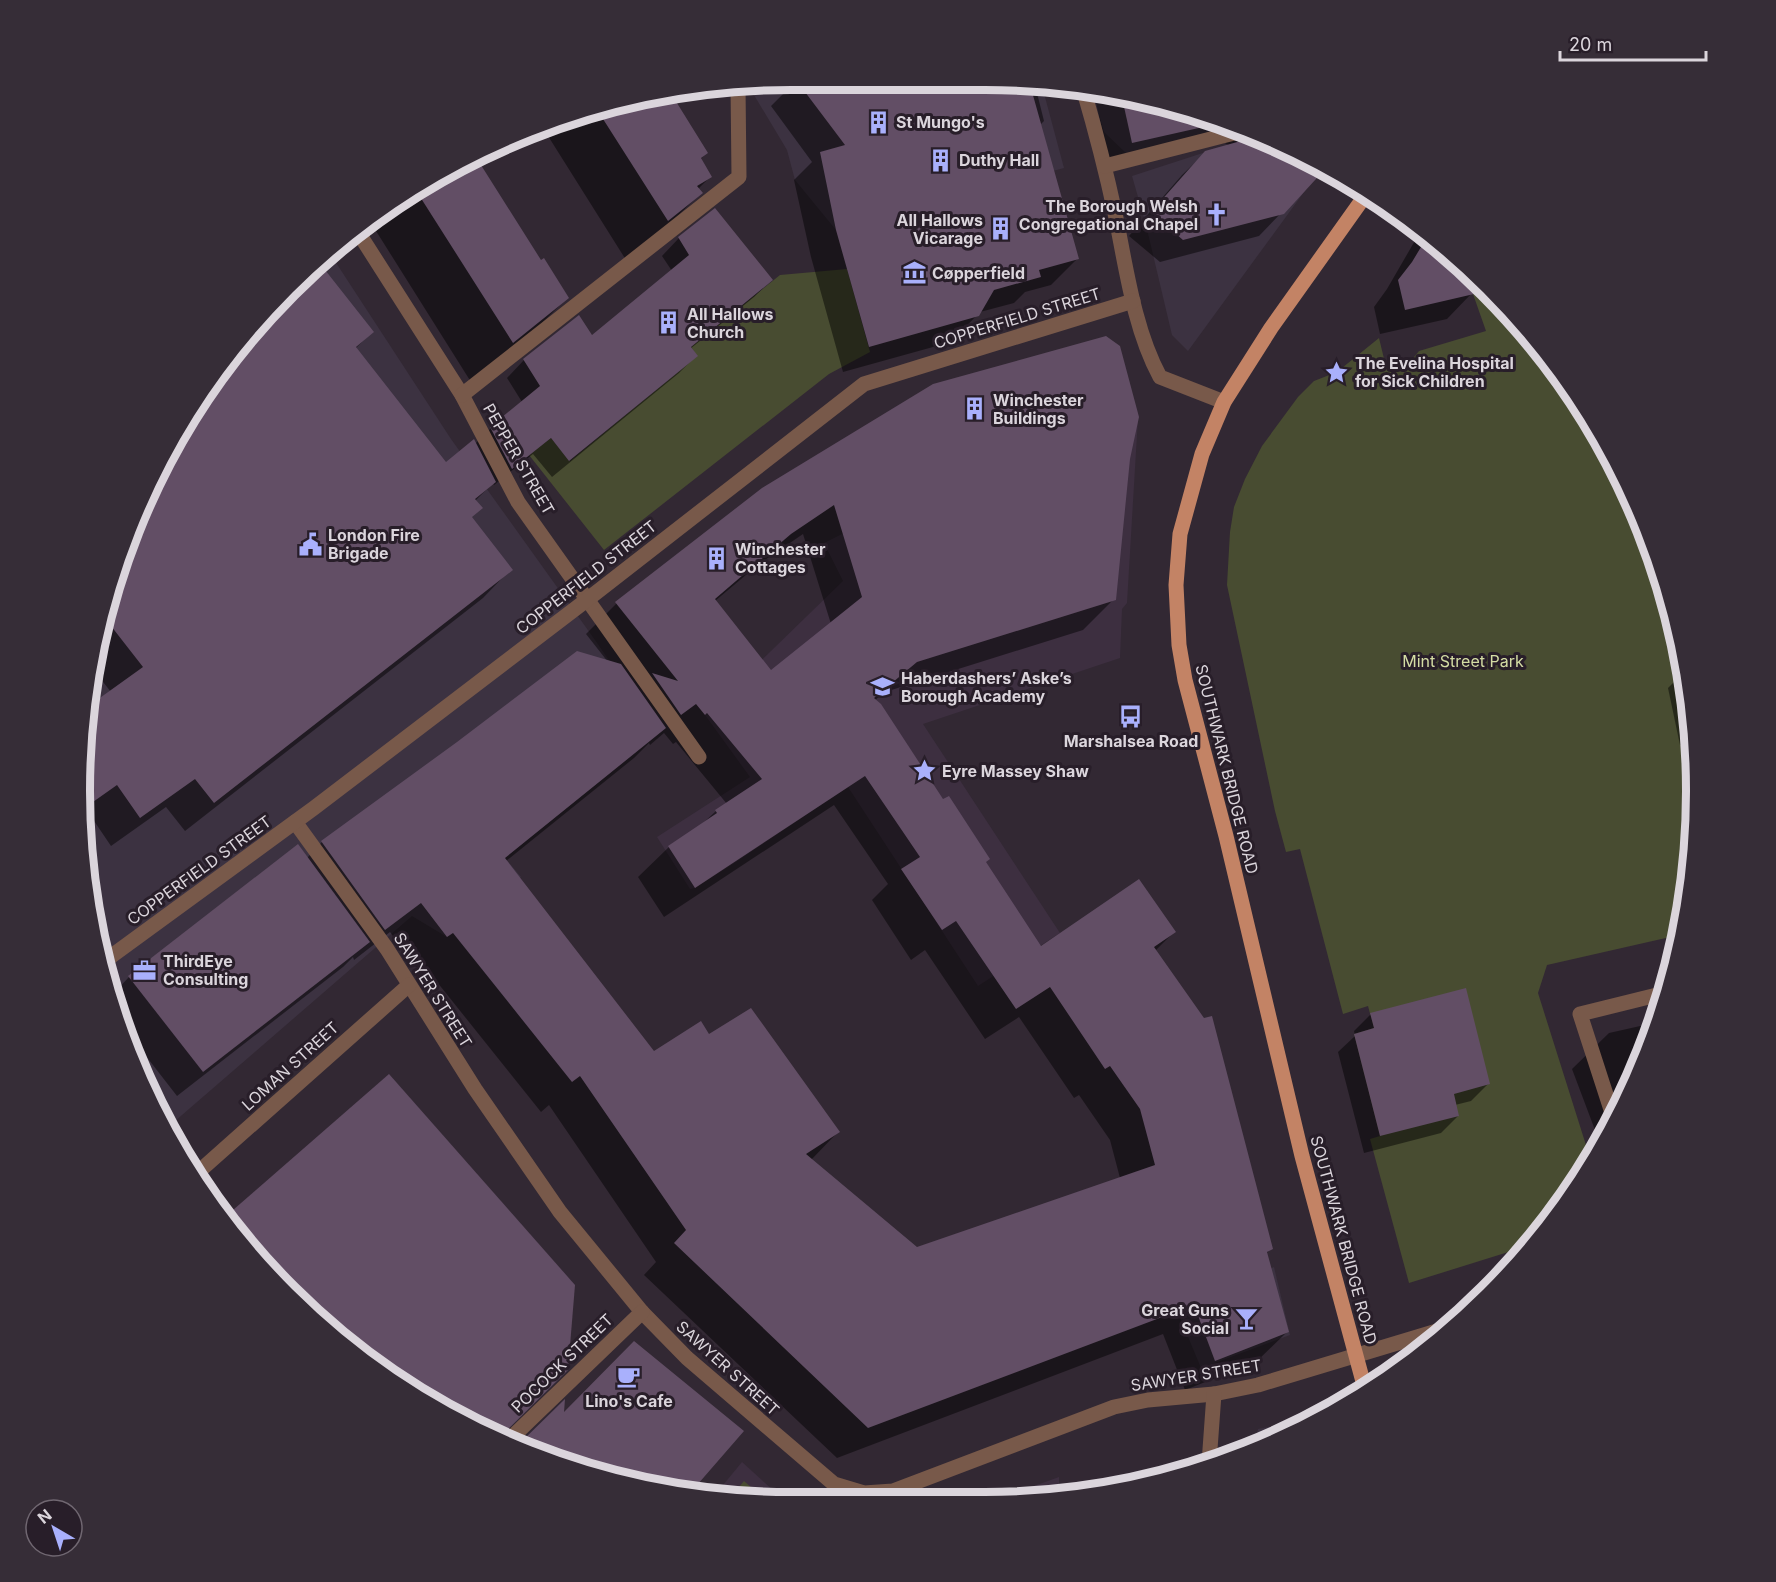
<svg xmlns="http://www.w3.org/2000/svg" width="1776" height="1582" viewBox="0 0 1776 1582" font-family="Inter,sans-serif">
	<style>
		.commercial { fill: #3c3241 }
		.built { fill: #3d2f40 }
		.green { fill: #484c31 }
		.shadow { fill: #0007; fill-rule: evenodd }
		.building { fill: #624e65; fill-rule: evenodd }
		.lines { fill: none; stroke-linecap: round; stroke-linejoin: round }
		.minor { stroke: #78594a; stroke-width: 15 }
		.major { stroke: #c38365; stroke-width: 15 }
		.labels { text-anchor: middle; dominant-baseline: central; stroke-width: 6; stroke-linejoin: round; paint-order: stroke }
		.poi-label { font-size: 16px; font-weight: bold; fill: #dbd5dc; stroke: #281e29; text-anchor: start }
		.street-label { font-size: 16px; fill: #dbd5dc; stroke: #281e29 }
		.park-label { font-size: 16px; fill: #d4dda4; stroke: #281e29 }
		.rim { fill: none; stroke: #dbd5dc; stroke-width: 8 }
	</style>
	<rect width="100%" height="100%" fill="#322833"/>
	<g class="commercial">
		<polygon points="791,80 1041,82 1064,168 836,230 795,180 787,150 748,85"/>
		<polygon points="1092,89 1123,93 1234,127 1127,154 1104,132"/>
		<polygon points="1265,138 1323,166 1188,351 1172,335 1146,225 1132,176 1212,150"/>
		<polygon points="329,252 451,439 595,640 659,733 505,858 521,877 447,937 412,916 167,1128 104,975 81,837 93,653 134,518 226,358 322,256"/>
		<polygon points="1274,1267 1290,1335 1201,1368 1179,1315 1209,1297"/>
		<polygon points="1313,1418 1314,1420 1300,1429 1255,1446 1258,1429"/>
	</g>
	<g class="built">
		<polygon points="1138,418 1127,603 1122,609 1120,658 923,724 1060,933 978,986 848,787 733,864 695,888 690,889 657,837 750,777 705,715 843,581 824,543 928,491"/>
		<polygon points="742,1462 785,1501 744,1501 714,1496"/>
		<polygon points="1059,1477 1059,1496 1031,1501 992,1501"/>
	</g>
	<g class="green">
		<polygon points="847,269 870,352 829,374 604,550 529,455 551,438 570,461 697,356 691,347 780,275"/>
		<polygon points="1474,278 1550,358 1623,477 1672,607 1681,660 1679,661 1683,675 1695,744 1690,884 1679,935 1547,965 1538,993 1591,1161 1531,1245 1409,1283 1370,1139 1380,1136 1354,1034 1374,1028 1368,1006 1343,1014 1300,849 1286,852 1275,811 1227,585 1230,532 1234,507 1245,479 1262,446 1298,397 1314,381 1337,372 1379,338 1387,371 1409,363 1419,351 1486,331 1473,294"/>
		<polygon points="744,1481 767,1501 744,1501 729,1499"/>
	</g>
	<g class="shadow">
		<polygon points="791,80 1034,81 1044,121 1040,125 1077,259 1051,285 1025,292 1014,303 980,312 951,342 843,372 811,257 794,180 812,162 771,106 784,93 775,82"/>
		<polygon points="1093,89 1123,93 1257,134 1321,165 1313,180 1259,236 1160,262 1129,236 1182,175 1206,152 1230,146 1225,143 1110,165"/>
		<polygon points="670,95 706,153 700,160 710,177 698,189 701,193 660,233 626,260 543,128 607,104"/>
		<polygon points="473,155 541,262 567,298 526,339 471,382 371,223"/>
		<polygon points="1420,232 1454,256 1473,277 1472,293 1447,319 1380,334 1374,307 1387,289"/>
		<polygon points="679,238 771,280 754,297 690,349 696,356 679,373 552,477 533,454 494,485 493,483 475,501 471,518 511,569 483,598 185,831 166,807 111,846 88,812 82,816 90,707 111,692 92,668 93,653 134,518 226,358 317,262 372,332 356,348 446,464 475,444 491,428 522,402 507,378 524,360 592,337 672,271 662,256"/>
		<path d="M1129,459L1114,599L1083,630L885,692L874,701L1041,948L1174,932L1155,951L1271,1248L1266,1254L1287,1332L1256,1362L1185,1390L1163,1334L837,1458L644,1275L656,1262L549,1105L541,1112L421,962L416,967L390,932L354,960L353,957L343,967L177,1096L128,1033L112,995L129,977L298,846L307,858L322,842L458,743L608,662L586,634L616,604L763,489ZM803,534L831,624L771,672L715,601L759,564ZM664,733L673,744L676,742L727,804L716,811L701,825L669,847L638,877L664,917L834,805L888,884L872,900L911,960L925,950L985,1039L1019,1017L1074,1098L1079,1095L1110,1140L1120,1178L916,1249L811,1160L838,1132L708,1036L654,1053L506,861L634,758L649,743L650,745Z"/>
		<polygon points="1683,673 1695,742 1680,745 1668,688"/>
		<polygon points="1371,1014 1489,1083 1471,1101 1455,1105 1458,1116 1441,1133 1364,1153 1338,1052 1355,1036 1354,1031"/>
		<polygon points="1658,1022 1603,1144 1600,1138 1598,1138 1572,1069 1609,1033"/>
		<polygon points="226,1218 499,1438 477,1429 358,1355 256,1260"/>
		<polygon points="563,1415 742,1431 689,1492 607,1478 520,1445"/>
	</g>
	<g class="building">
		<polygon points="796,80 1029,81 1079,259 1039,270 1041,277 994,290 979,316 869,347 836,230 820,152 845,145"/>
		<polygon points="1121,93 1123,93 1221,123 1132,143"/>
		<polygon points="672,95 708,153 701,158 712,177 697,186 703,193 668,221 596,108 607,104"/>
		<polygon points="1255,133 1326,168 1284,214 1183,240 1151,212 1205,151 1248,139"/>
		<polygon points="474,154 541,260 544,258 569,298 513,343 417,192"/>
		<polygon points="715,208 773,280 691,347 698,356 569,461 551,438 512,469 490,427 540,386 523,359 579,315 592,335 689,255 678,237"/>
		<polygon points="1427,237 1454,256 1487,291 1405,310 1398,280 1412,262"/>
		<polygon points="318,261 374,332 356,347 446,462 474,439 496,482 475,499 483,508 472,517 513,570 214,803 195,779 140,818 117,785 83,809 90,705 143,667 104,617 134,518 226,358"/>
		<path d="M1106,336L1120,346L1139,417L1130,459L1116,600L917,662L874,698L881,704L943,799L949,796L990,859L986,862L1041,946L1139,879L1176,932L1154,947L1204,1018L1212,1016L1273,1249L1267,1252L1289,1332L1215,1361L1194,1305L868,1428L674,1243L686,1230L580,1076L572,1082L453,933L447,937L421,903L385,930L321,841L457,742L577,651L621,664L666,728L505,858L654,1051L701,1021L709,1034L751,1008L840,1132L806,1154L917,1247L1155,1165L1140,1109L1110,1066L1105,1069L1050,987L1016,1009L956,921L942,930L901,869L920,857L865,776L695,888L668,846L717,813L715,810L762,779L707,713L705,715L696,704L681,715L652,673L678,681L615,602L762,488L933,384ZM834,505L862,597L771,670L715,599L791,534Z"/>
		<polygon points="298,844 370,942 203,1072 128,976"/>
		<polygon points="1466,988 1490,1084 1454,1094 1459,1116 1380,1136 1354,1034 1374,1028 1370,1013"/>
		<polygon points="389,1074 575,1285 568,1370 499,1438 477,1429 358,1355 256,1260 225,1217"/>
		<polygon points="634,1341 744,1431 691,1492 607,1478 518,1445 565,1399 564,1412"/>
	</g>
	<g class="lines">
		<g class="minor">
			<path d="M1083,88C1095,129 1106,171 1115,213C1126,267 1134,329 1160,377L1224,402"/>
			<polyline points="1105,166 1246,130"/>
			<polyline points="358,232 462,395 518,502 699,757"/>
			<polyline points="462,395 739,177 738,86"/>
			<polyline points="295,822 387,949 475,1089 560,1212 642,1312 687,1358 834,1484 864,1493 893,1491 1114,1407 1148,1400 1214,1394 1258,1385 1447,1328"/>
			<polyline points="102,963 314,808 588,599 864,384 1133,301"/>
			<polyline points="1614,1119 1580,1014 1665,993"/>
			<polyline points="195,1175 409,985"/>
			<polyline points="508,1441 642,1312"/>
			<polyline points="1209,1463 1214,1394"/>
		</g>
		<polyline class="major" points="1365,1389 1302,1156 1226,836 1185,680 1179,645 1176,585 1180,534 1202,454 1224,402 1271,328 1367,193"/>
	</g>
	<defs>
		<symbol id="building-bare" viewBox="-9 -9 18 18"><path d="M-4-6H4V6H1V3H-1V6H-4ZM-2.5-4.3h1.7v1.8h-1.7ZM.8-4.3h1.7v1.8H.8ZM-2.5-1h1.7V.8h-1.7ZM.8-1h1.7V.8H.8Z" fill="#a9b0fc" stroke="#281e29" stroke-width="2.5" paint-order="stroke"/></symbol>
		<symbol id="church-bare" viewBox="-9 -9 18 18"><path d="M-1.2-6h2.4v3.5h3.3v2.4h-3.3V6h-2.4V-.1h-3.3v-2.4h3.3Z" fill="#a9b0fc" stroke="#281e29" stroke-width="2.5" paint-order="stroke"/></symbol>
		<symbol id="museum-bare" viewBox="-9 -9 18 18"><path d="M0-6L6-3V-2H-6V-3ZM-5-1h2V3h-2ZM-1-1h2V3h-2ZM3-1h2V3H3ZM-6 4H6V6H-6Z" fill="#a9b0fc" stroke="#281e29" stroke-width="2.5" paint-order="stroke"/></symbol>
		<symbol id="sight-bare" viewBox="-9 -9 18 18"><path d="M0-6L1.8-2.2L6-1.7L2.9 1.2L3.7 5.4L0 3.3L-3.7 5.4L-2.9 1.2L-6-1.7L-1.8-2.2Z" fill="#a9b0fc" stroke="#281e29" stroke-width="2.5" paint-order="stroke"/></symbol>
		<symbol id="civic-bare" viewBox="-9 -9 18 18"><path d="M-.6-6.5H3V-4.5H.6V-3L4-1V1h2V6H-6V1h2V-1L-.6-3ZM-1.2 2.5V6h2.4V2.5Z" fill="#a9b0fc" stroke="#281e29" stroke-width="2.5" paint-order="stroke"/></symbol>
		<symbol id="school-bare" viewBox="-9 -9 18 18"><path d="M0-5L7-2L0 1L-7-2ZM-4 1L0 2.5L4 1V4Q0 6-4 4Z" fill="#a9b0fc" stroke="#281e29" stroke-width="2.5" paint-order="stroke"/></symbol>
		<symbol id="bus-bare" viewBox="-9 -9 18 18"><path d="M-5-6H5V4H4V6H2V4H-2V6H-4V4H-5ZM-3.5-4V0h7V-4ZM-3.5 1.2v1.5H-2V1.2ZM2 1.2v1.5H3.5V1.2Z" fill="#a9b0fc" stroke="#281e29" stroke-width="2.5" paint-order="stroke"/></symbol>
		<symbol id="office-bare" viewBox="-9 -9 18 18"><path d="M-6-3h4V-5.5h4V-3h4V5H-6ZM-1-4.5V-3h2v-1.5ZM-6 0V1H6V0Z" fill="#a9b0fc" stroke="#281e29" stroke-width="2.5" paint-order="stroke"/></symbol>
		<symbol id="bar-bare" viewBox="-9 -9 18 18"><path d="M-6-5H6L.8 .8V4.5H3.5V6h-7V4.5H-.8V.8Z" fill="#a9b0fc" stroke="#281e29" stroke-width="2.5" paint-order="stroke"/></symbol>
		<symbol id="cafe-bare" viewBox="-9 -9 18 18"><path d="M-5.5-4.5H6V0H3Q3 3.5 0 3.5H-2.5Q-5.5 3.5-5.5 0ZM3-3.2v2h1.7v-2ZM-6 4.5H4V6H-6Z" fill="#a9b0fc" stroke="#281e29" stroke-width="2.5" paint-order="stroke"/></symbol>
	</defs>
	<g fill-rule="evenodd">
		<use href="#building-bare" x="862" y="106" width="33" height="33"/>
		<use href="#building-bare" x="924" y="144" width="33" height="33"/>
		<use href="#church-bare" x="1200" y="198" width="33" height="33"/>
		<use href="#building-bare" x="984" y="212" width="33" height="33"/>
		<use href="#museum-bare" x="898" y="256" width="33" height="33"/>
		<use href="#building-bare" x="652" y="306" width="33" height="33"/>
		<use href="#sight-bare" x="1320" y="356" width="33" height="33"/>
		<use href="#building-bare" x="958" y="392" width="33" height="33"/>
		<use href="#civic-bare" x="294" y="528" width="33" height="33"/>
		<use href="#building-bare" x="700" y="542" width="33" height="33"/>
		<use href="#school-bare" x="866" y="670" width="33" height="33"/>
		<use href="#bus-bare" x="1114" y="700" width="33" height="33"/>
		<use href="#sight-bare" x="908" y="754" width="33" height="33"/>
		<use href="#office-bare" x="128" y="954" width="33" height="33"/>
		<use href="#bar-bare" x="1230" y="1302" width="33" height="33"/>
		<use href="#cafe-bare" x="612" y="1360" width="33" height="33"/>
	</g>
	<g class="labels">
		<g class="poi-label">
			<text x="896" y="122">St Mungo's</text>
			<text x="959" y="160">Duthy Hall</text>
			<text x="1198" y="206" text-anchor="end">The Borough Welsh<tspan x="1198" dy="18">Congregational Chapel</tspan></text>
			<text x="983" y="220" text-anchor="end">All Hallows<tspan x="983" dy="18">Vicarage</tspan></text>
			<text x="932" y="273">Cøpperfield</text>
			<text x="687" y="314">All Hallows<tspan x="687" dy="18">Church</tspan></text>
			<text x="1355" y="363">The Evelina Hospital<tspan x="1355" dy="18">for Sick Children</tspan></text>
			<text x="993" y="400">Winchester<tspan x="993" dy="18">Buildings</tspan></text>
			<text x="328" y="535">London Fire<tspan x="328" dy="18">Brigade</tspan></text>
			<text x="735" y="549">Winchester<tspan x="735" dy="18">Cottages</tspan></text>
			<text x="901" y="678">Haberdashers’ Aske’s<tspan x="901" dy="18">Borough Academy</tspan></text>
			<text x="1131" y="741" text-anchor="middle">Marshalsea Road</text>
			<text x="942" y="771">Eyre Massey Shaw</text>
			<text x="163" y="961">ThirdEye<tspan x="163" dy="18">Consulting</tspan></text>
			<text x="1229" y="1310" text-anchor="end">Great Guns<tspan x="1229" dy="18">Social</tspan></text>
			<text x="629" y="1401" text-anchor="middle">Lino's Cafe</text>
		</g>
		<g class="street-label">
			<text transform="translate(1017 318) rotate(-17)">COPPERFIELD STREET</text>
			<text transform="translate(519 459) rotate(60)">PEPPER STREET</text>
			<text transform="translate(586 577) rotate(-38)">COPPERFIELD STREET</text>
			<text transform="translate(1227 769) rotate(76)">SOUTHWARK BRIDGE ROAD</text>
			<text transform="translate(199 870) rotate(-36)">COPPERFIELD STREET</text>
			<text transform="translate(433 990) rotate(58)">SAWYER STREET</text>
			<text transform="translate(290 1066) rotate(-42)">LOMAN STREET</text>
			<text transform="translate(1344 1240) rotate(75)">SOUTHWARK BRIDGE ROAD</text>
			<text transform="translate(562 1363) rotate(-44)">POCOCK STREET</text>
			<text transform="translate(728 1368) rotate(42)">SAWYER STREET</text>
			<text transform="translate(1196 1375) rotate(-9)">SAWYER STREET</text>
		</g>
		<g class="park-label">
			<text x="1463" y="661">Mint Street Park</text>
		</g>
	</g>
	<path d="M0 0H1776V1582H0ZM791 90H985A701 701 0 0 1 1686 791V791A701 701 0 0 1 985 1492H791A701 701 0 0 1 90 791V791A701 701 0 0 1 791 90Z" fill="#362d37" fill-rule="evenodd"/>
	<path class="rim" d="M791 90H985A701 701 0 0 1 1686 791V791A701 701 0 0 1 985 1492H791A701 701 0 0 1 90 791V791A701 701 0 0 1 791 90Z"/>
	<g transform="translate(54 1528) rotate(321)"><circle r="28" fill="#281e29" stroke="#706771" stroke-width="1.5"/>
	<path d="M0-4.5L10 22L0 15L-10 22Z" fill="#a9b0fc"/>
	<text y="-9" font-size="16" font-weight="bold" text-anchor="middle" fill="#dbd5dc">N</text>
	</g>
	<path d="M1560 51v9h146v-9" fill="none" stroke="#dbd5dc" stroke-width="3"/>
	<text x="1569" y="51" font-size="18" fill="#dbd5dc" stroke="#281e29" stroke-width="4.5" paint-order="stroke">20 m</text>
</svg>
